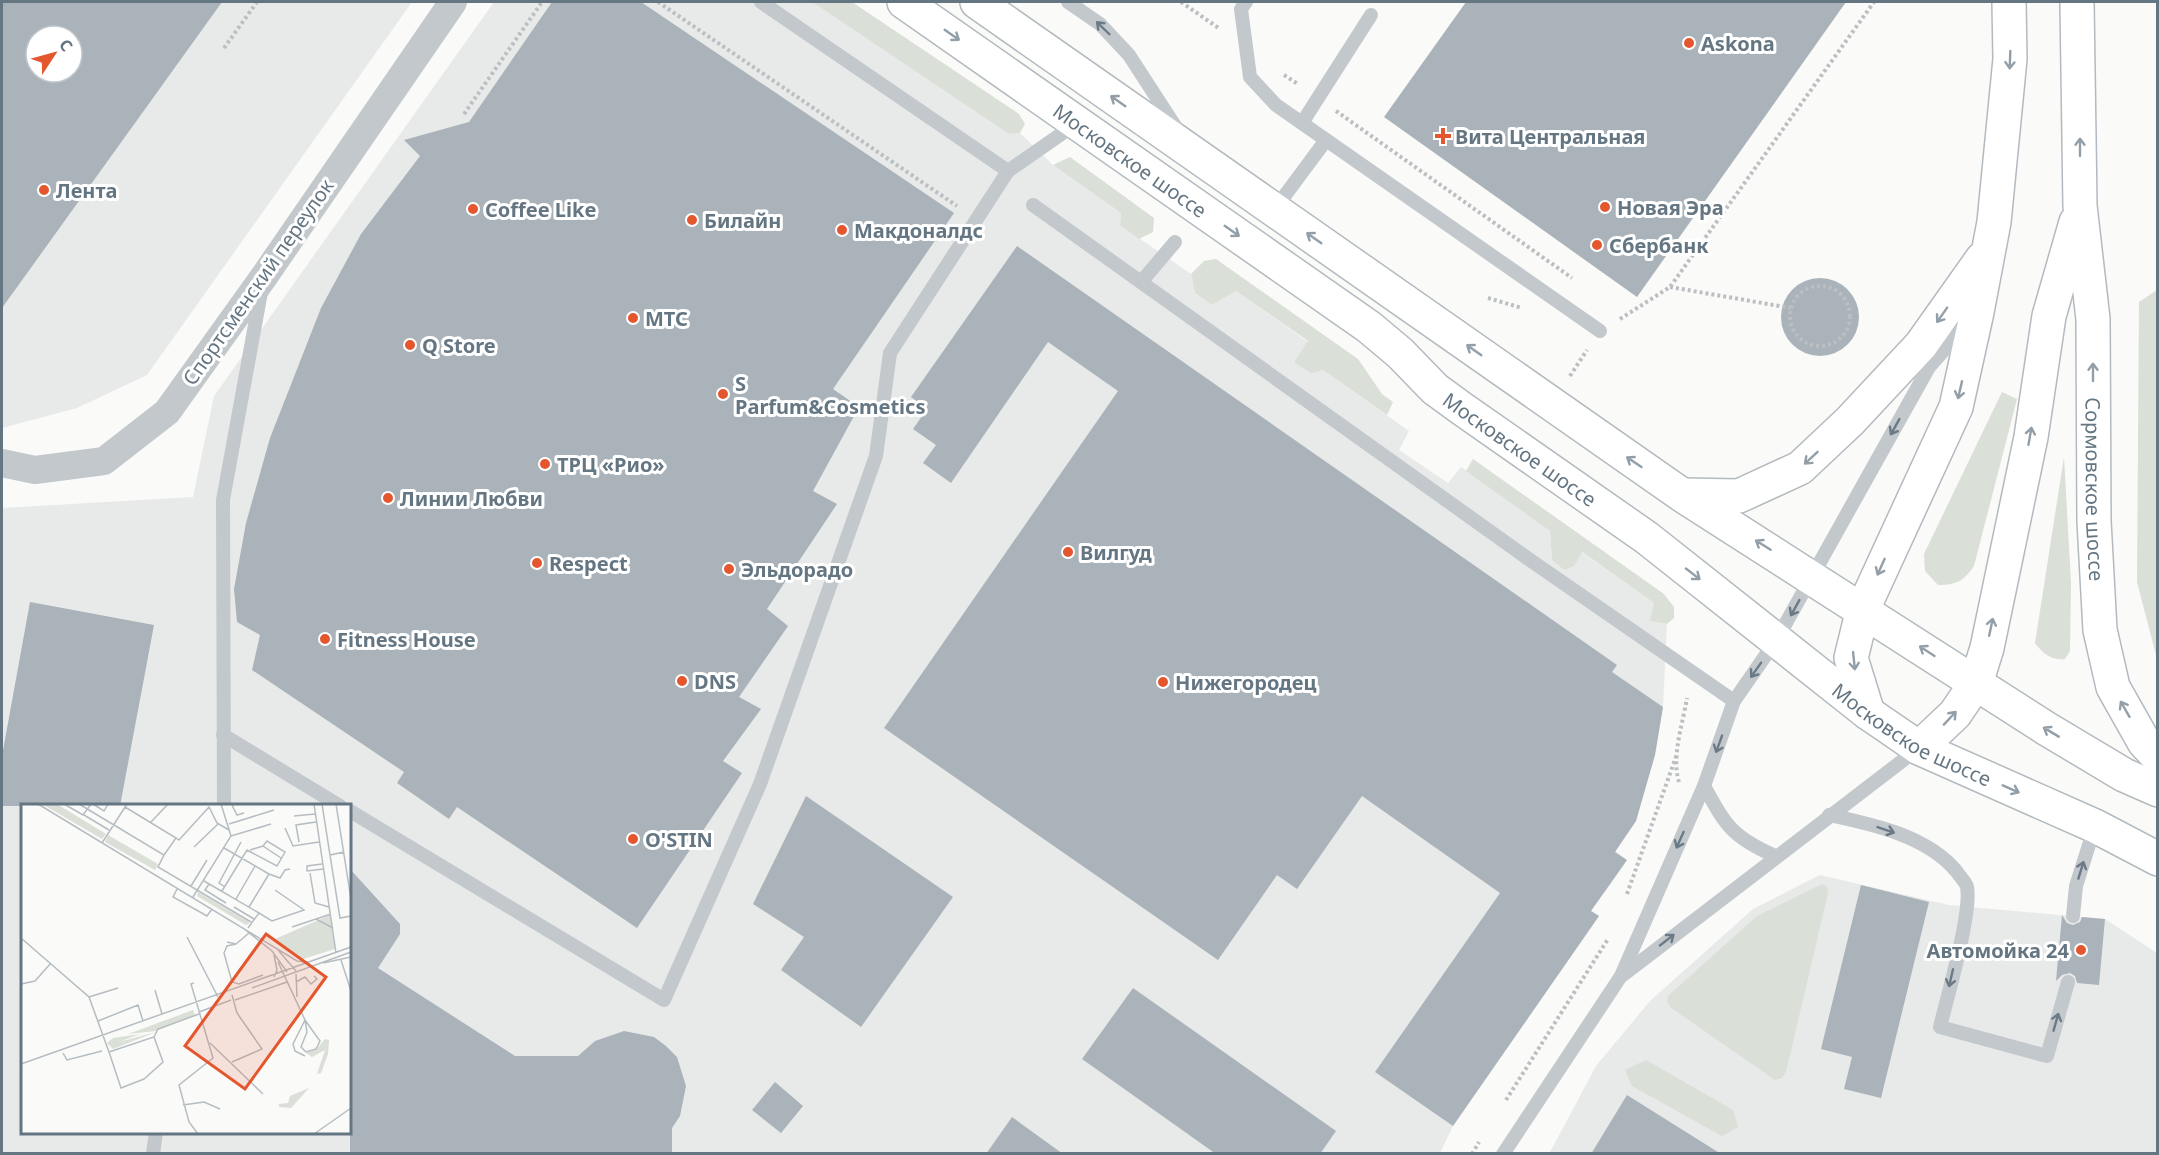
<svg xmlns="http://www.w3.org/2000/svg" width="2159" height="1155" viewBox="0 0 2159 1155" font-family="'Noto Sans',sans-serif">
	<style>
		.built { fill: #e8e9e9; fill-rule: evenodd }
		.green { fill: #dadfd7 }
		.building { fill: #aab3b9; fill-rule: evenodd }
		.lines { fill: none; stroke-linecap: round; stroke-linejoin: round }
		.secondary-casing { stroke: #b3babf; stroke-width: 36 }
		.path { stroke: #bbbfc2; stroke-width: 4; stroke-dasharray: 3 3; stroke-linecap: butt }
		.lane { stroke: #c3c8cc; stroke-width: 14 }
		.street { stroke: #c3c8cc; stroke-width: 28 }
		.secondary { stroke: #fff; stroke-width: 33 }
		.oneway { stroke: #6a7a87 }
		.oneway2 { stroke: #939fa8 }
		.poi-dot { fill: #e4572e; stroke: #fff; stroke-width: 2 }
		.labels { text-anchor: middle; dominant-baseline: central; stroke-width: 6; stroke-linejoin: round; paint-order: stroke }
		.poi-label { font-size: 20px; font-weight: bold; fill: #657683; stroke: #fff; text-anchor: start }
		.street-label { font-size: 20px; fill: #657683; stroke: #fff }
		.inset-road { fill: none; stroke: #b5bdc2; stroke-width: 1.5 }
		.view { fill: #e4572e; fill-opacity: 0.15; stroke: #e4572e; stroke-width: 3 }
		.inset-edge { fill: none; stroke: #657683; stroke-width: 3 }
	</style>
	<rect width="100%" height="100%" fill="#fafaf8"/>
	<g class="built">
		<path d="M2,2H412L147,375L77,408L2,428ZM36,36H72V72H36Z"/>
		<path d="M494,2H812L1009,134L1020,133L1053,165L1121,213L1120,225L1191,274L1195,293L1212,305L1236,291L1308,342L1294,362L1323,370L1409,431L1399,450L1448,483L1461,467L1550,531L1552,560L1564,570L1581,552L1654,603L1651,621L1667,624L1663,707L1655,755L1636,821L1615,851L1627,860L1605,892L1580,903L1599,916L1453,1126L1440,1153L2,1154V508L193,497L214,396ZM22,806H350V1132H22Z"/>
		<polygon points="1820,875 1949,905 2105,919 2157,953 2157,1153 1549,1154 1596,1066 1650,1001 1753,909"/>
	</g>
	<g class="green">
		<polygon points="812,2 852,2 1019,114 1025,124 1020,133 1009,134"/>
		<polygon points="1070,157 1154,218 1153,232 1139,239 1120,225 1121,213 1053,165"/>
		<polygon points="1216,259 1358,359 1382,394 1393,402 1387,415 1323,370 1311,373 1294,362 1308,341 1236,291 1212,305 1195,293 1191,274 1204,261"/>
		<polygon points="2157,290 2157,659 2137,582 2139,302"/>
		<path d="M2002,392L2017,399L1974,566C1964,581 1956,585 1938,585L1925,571L1924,554Z"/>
		<path d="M2064,457L2071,583L2070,651L2065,659C2052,661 2042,653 2035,643Z"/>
		<polygon points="1473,459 1664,594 1674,607 1674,618 1667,624 1650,621 1654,603 1582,552 1574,566 1564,570 1552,560 1550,531 1466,471"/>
		<polygon points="1822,884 1827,887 1828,893 1786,1072 1782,1078 1775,1080 1670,1007 1667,1001 1669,995 1757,916"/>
		<polygon points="1646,1060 1733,1110 1738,1127 1722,1136 1632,1086 1625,1070"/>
	</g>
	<g class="building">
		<path d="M2,2H222L2,308ZM36,36H72V72H36Z"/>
		<polygon points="552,2 641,2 954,213 833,389 859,407 813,491 837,504 767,609 788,626 739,697 761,709 723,761 742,773 637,928 457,807 449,819 397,783 404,772 252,670 260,635 237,622 234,589 246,523 270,438 321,308 361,234 420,156 404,140 469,122"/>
		<polygon points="1466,2 1846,2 1637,297 1384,117"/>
		<polygon points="1017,246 1617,665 1612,672 1663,707 1655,755 1636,821 1615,852 1627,860 1591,911 1599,916 1453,1126 1375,1072 1500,893 1362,796 1297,889 1277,875 1218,960 884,728 1118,391 1048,342 951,483 923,463 936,445 913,429 927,409 911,397"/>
		<circle cx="1820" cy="317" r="39"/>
		<polygon points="30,602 154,625 120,806 2,806 2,756"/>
		<polygon points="806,796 953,897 861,1027 781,970 804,937 753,904"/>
		<polygon points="350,869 400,924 400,934 378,968 515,1056 578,1056 595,1041 624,1031 654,1037 666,1046 677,1057 686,1086 680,1116 672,1128 672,1154 350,1154"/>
		<polygon points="1861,885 1929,902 1881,1098 1844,1089 1852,1057 1821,1049"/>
		<polygon points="2062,915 2067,923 2073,925 2080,922 2082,917 2105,919 2099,985 2077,983 2075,976 2070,973 2062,975 2056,981"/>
		<polygon points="1133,988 1336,1131 1320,1154 1216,1154 1082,1059"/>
		<polygon points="775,1082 803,1106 781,1133 752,1110"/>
		<polygon points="1627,1095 1721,1154 1591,1154"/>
		<polygon points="1012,1117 1063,1154 986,1154"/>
	</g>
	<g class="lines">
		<defs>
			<g id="secondary">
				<path id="s1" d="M904,2L1369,327L1400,353L1435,389L1461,408L1647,538L1868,713L1919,748L2095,826L2158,859"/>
				<polyline points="977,2 1682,495 2047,729 2124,775 2158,790"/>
				<path id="s2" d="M2077,2L2080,206L2093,319L2094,521L2100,630L2113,687L2144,742L2158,757"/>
				<polyline points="1683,495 1739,496 1800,468 1850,421 1921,345 1982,259"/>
				<polyline points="1868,713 1851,658 1863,609 1956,407 1977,312 1994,222 2010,59 2009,2"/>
				<polyline points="1919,748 1955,714 1976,683 1987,648 2031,437 2049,316 2076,222"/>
			</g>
		</defs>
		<use href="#secondary" class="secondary-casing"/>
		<g class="path">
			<polyline points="658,2 957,206"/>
			<polyline points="1181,2 1220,29"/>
			<polyline points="224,48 257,2"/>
			<polyline points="1284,75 1298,84"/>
			<polyline points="1336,111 1572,278"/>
			<polyline points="464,114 542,2"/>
			<polyline points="2158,145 2158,203"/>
			<circle cx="1820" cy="316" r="30"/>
			<polyline points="1670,287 1791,308"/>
			<polyline points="1488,298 1522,308"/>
			<polyline points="1620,319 1670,287 1874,2"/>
			<polyline points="1570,376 1587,350"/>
			<path d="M1679,782C1671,757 1683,723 1687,698"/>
			<polyline points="1627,894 1677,754"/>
			<polyline points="1506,1100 1608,939"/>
			<polyline points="1472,1154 1479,1142"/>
		</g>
		<g class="lane">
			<polyline points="761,2 1008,171"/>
			<polyline points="1068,2 1100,24 1129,55 1175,126"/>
			<polyline points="1246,2 1241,9 1250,77 1276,105 1600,331"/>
			<polyline points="1302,123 1371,15"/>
			<polyline points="1033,205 1530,560 1734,701"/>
			<polyline points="1274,210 1326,140"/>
			<polyline points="1142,281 1175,242"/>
			<polyline points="223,735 340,806"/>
			<path d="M1704,786C1726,826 1732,837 1775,856"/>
			<polyline points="224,806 223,500 261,292"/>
			<polyline points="350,811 664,1000 760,784 876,456 890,353 1008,171 1077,123"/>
			<path d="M1829,815C1872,824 1928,836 1957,872C1960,877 1966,882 1967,887C1972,912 1947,998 1940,1027L2047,1056L2068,982"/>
			<polyline points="2073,916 2076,886 2095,826"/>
			<polyline points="1623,975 1919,748"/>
			<polyline points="153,1154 156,1132"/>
			<polyline points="1503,1154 1621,976 1704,786 1734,701 1777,639 1929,367 1967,324"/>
		</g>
		<polyline class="street" points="2,463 35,470 104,461 167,412 263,278 453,2"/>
		<use href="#secondary" class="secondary"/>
	</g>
	<defs><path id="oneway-shaft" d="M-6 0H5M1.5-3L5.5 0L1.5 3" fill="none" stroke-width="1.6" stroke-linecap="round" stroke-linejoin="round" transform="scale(1.5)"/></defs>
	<g class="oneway">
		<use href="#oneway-shaft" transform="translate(1103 28) rotate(-136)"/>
		<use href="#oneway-shaft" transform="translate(1895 427) rotate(119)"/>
		<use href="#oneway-shaft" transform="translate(1795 608) rotate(119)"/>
		<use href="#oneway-shaft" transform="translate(1756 670) rotate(125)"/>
		<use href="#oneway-shaft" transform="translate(1719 744) rotate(110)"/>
		<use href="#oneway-shaft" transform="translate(1886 830) rotate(19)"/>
		<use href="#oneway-shaft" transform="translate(1680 840) rotate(114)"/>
		<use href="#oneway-shaft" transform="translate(2081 870) rotate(-73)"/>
		<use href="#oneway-shaft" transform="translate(1667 940) rotate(-38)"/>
		<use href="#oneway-shaft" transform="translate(1951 978) rotate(103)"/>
		<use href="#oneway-shaft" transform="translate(2056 1022) rotate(-74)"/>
	</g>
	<g class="oneway2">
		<use href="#oneway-shaft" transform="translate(952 35) rotate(35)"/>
		<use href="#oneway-shaft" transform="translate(2010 60) rotate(92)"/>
		<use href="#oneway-shaft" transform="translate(1118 101) rotate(-145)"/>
		<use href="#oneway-shaft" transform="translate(2080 147) rotate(-90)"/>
		<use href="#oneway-shaft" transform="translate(1232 231) rotate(35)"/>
		<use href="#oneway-shaft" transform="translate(1314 238) rotate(-145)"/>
		<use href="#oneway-shaft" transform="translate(1942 315) rotate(125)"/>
		<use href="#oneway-shaft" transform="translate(1474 350) rotate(-145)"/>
		<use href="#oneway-shaft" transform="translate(2093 372) rotate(-90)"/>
		<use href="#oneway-shaft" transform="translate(1960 390) rotate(103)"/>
		<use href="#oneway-shaft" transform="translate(2030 436) rotate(-80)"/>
		<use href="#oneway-shaft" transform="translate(1811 458) rotate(137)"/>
		<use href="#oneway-shaft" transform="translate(1634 462) rotate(-146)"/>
		<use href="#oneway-shaft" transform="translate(1763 545) rotate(-148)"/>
		<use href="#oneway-shaft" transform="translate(1881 567) rotate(114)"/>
		<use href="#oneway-shaft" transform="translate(1693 574) rotate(38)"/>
		<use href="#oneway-shaft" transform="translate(1991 627) rotate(-78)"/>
		<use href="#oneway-shaft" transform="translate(1927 651) rotate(-147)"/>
		<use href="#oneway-shaft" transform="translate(1854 661) rotate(84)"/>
		<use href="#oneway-shaft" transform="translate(2125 709) rotate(-120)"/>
		<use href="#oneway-shaft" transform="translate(1950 718) rotate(-47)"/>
		<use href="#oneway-shaft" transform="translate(2051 732) rotate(-149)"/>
		<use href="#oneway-shaft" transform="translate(2011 789) rotate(24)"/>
	</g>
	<g class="poi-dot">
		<circle cx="1689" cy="43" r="6"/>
		<path d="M1440 127h6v6h6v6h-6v6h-6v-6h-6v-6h6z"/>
		<circle cx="44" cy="190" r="6"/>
		<circle cx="1605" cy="207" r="6"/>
		<circle cx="473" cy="209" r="6"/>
		<circle cx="692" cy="220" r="6"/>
		<circle cx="842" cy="230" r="6"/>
		<circle cx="1597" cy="245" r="6"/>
		<circle cx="633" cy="318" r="6"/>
		<circle cx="410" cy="345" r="6"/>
		<circle cx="723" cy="394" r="6"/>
		<circle cx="545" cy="464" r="6"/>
		<circle cx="388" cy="498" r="6"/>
		<circle cx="1068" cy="552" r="6"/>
		<circle cx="537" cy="563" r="6"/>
		<circle cx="729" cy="569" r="6"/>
		<circle cx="325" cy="639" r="6"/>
		<circle cx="682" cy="681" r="6"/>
		<circle cx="1163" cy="682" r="6"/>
		<circle cx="633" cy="839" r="6"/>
		<circle cx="2081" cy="950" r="6"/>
	</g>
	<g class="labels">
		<g class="poi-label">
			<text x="1701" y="43">Askona</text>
			<text x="1455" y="136">Вита Центральная</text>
			<text x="56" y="190">Лента</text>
			<text x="1617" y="207">Новая Эра</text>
			<text x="485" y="209">Coffee Like</text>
			<text x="704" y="220">Билайн</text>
			<text x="854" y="230">Макдоналдс</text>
			<text x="1609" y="245">Сбербанк</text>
			<text x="645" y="318">МТС</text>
			<text x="422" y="345">Q Store</text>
			<text x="735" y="383">S<tspan x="735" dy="23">Parfum&amp;Cosmetics</tspan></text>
			<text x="557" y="464">ТРЦ «Рио»</text>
			<text x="400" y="498">Линии Любви</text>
			<text x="1080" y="552">Вилгуд</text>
			<text x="549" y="563">Respect</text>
			<text x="741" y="569">Эльдорадо</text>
			<text x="337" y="639">Fitness House</text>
			<text x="694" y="681">DNS</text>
			<text x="1175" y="682">Нижегородец</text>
			<text x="645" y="839">O'STIN</text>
			<text x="2069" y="950" text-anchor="end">Автомойка 24</text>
		</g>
		<g class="street-label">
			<text stroke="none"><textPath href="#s1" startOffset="276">Московское шоссе</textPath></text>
			<text transform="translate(258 282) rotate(-55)">Спортсменский переулок</text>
			<text stroke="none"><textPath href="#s1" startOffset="762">Московское шоссе</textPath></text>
			<text stroke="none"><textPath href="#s2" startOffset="488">Сормовское шоссе</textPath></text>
			<text stroke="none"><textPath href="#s1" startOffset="1248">Московское шоссе</textPath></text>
		</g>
	</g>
	<g transform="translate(21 804)">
		<rect width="330" height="330" fill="#fafaf8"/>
		<path d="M21,0H36L85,30L81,35ZM87,31L137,60L134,66L84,38ZM177,88L228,118V120L225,121L176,92ZM309,111L314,145L282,155L254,135ZM172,206L174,211L135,227L107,230ZM135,228L92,245L86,239L92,234L119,230L98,238ZM304,235L308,236L307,250L300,269L296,270L304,246L291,253L285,249L295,246ZM288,284L270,304L258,303V300L267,299L269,292Z" fill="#dadfd7"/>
		<path class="inset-road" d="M17,0L276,157L287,158M43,0L62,11L70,0M58,0L143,51L137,63L230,118M72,0L83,7L87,0M293,0L315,149M301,0L309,51L323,48M315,0L330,95M211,1L216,11L223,9M104,3L155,34L143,51M63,11L88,26M273,12L294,10M130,18L147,0M208,20L253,6M264,24L272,42L298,38M210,32L250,20M155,34L158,36L188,3L196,19L208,26M278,38L275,21L295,18M81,39L106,0M242,42L260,54M173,43L197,20M203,44L248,70M309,51L319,114L330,112M301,60L286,62V67L302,65M289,69L294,99L308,103M183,77L238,109L227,124M188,80L184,86L205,99M170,82L186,56M204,83L198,79L220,38M156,85L152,93L186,112L191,105M201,87L226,46L256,62L264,48L246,37L242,42L229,46M172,93L210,32L200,0M215,95L234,62M213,103L233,115M228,103L248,70L259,74L264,66L269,65M238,109L251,117L283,106L254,86M295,115L312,124M271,123L310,110M222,124L251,147L266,168M166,133L197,193M0,134L68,193L88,248L133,233L137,225L178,210M206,138L215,140L228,129M215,140L206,142L203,149L211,178L218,180L242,171M257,146L275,167M253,151L256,166L253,173M320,156L330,187M257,158L284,216L272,240L274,247L284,252M302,159L330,153M275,170L276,193M275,178L284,173L290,180L296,175L293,172M173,179L170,180L192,254L158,281L168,318L177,330M0,180L14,177L30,159M231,184L330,148M134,186L141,210M68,193L97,184M214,196L266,178M178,208L210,196M284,216L299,237L295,245L285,248L280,243L286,228ZM77,217L117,201L122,217M189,239L242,290M88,248L100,284L123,275L142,258L133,233M42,249L46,256L81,247M211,258L241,245L216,209L211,191M0,260L330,143M162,301L183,298L199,305M293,330L330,304"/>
		<path class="view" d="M245,130L305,173L224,285L164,242Z"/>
		<rect width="330" height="330" class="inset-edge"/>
	</g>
	<rect width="2159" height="1155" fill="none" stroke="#657683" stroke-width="6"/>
	<g transform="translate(54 54) rotate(54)"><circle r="28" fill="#ffffff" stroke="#c1c8cd" stroke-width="1.5"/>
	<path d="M0-4.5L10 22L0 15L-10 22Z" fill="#e4572e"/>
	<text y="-9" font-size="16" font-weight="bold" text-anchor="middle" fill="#657683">С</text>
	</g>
</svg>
